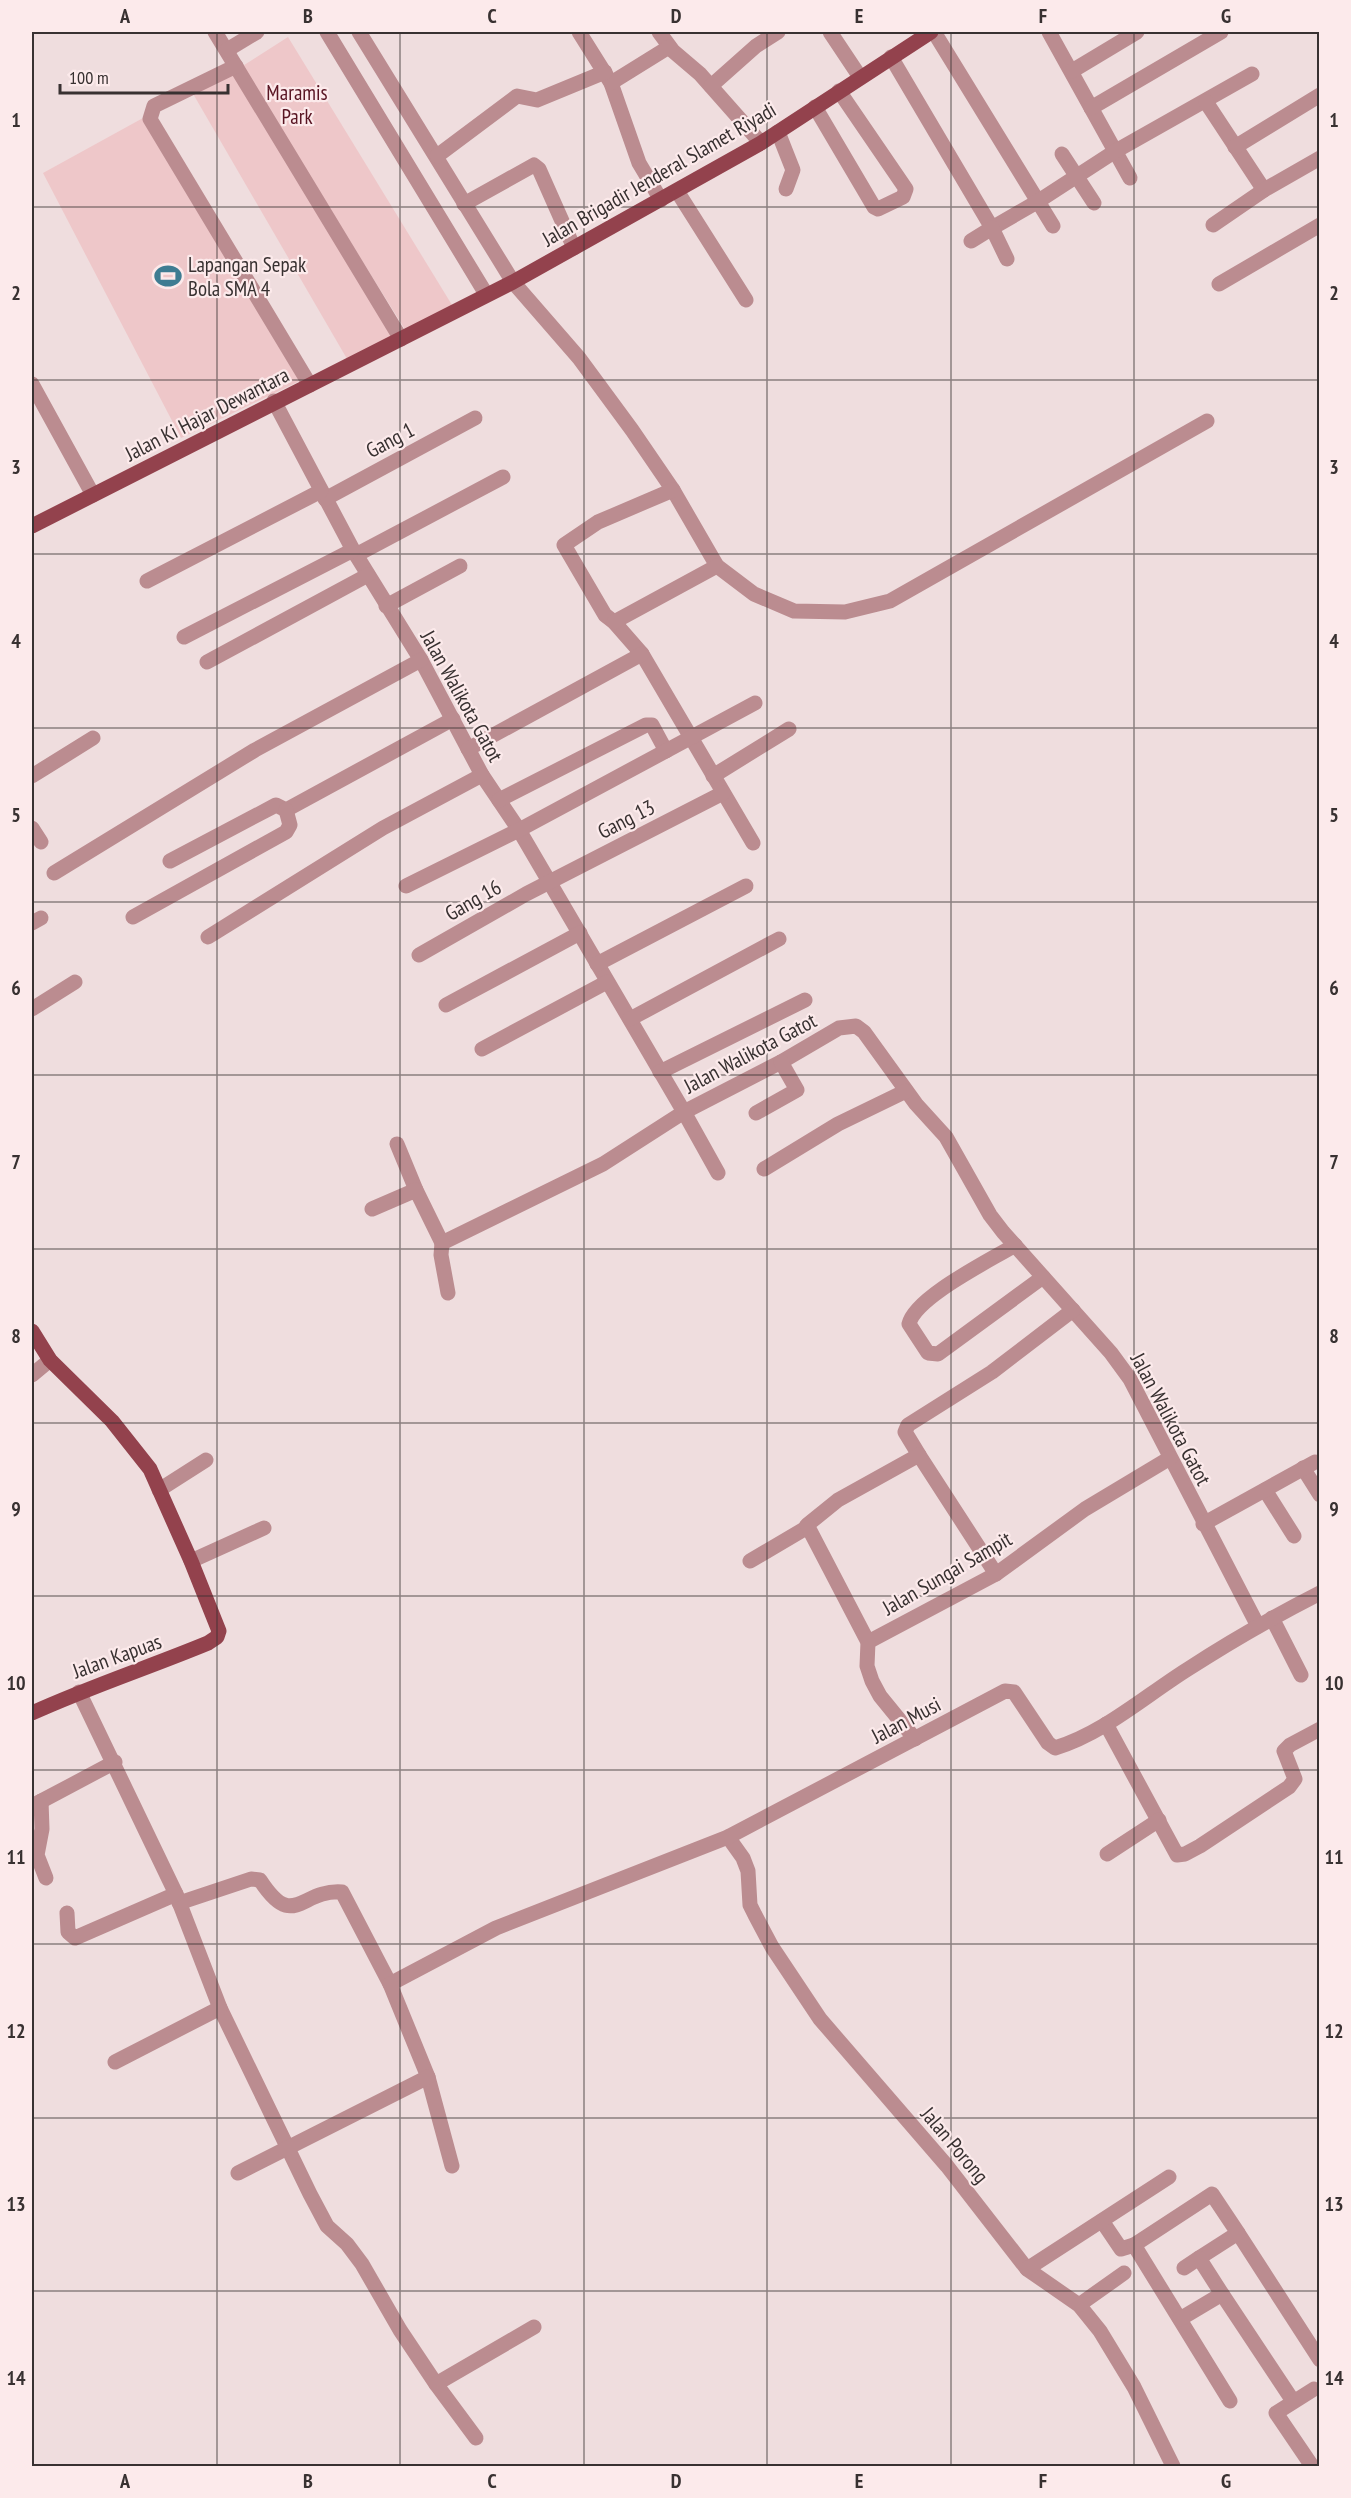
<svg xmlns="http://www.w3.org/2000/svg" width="1351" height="2498" viewBox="0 0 1351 2498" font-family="'PT Sans Narrow',sans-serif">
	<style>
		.green { fill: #eec7c9 }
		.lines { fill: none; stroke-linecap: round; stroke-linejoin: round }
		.minor { stroke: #bb8c90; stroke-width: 15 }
		.major { stroke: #93424d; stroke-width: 15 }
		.grid { fill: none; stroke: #383131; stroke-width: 1.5; stroke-opacity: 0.55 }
		.labels { text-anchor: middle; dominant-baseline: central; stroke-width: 4.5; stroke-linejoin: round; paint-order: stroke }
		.park-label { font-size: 21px; fill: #591523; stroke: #fceaeb }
		.street-label { font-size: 21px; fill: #383131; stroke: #fceaeb }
		.poi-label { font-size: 21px; fill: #383131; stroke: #fceaeb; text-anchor: start }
		.neatline { fill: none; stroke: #383131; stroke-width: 2 }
		.grid-label { font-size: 20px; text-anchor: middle; font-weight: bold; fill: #383131 }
	</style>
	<rect width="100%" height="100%" fill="#efddde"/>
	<g class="green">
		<polygon points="288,37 452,305 406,331 241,67"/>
		<polygon points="233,69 397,339 350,364 192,92"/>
		<polygon points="143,118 304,379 181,438 43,173"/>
	</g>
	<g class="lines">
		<g class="minor">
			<polyline points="215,32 401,339"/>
			<polyline points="327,32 486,294"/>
			<polyline points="359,32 513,282 579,358 632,430 673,490 717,566 754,594 794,611 845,612 890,601 1207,421"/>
			<polyline points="579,32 611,83 639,163 661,200"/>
			<polyline points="659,32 673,51 700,74 761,143"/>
			<polyline points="830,32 860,77"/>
			<polyline points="934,32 1053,226"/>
			<polyline points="1049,32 1130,178"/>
			<polyline points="227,50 257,32"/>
			<polyline points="891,57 992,228 1037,202 1114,152 1252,74"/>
			<polyline points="236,66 154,106 150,119 310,385"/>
			<polyline points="1072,71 1137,32"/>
			<polyline points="611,83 669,47"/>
			<polyline points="711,86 756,46 778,32"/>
			<polyline points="1206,102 1264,190"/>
			<polyline points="815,107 874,207 878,209 903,197 906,189 839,91"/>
			<polyline points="1091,108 1221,32"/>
			<polyline points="778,132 793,170 786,189"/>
			<polyline points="1235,147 1320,95"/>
			<polyline points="1062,154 1094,203"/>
			<polyline points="437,156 517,96 537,100 605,72"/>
			<polyline points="677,191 746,300"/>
			<polyline points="464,204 534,165 539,169 574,248"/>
			<polyline points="1213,225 1264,190 1320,158"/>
			<polyline points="971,241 992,228 1007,259"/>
			<polyline points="1219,284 1320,225"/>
			<polyline points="32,384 93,495"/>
			<polyline points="274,401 353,550 421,660 482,775 519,830 684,1112 781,1062 839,1028 856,1026 864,1032 916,1104 946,1137 990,1215 1003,1232 1111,1353 1130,1379 1258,1626"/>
			<polyline points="673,490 598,522 564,545 605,615 614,622 642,654 753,843"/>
			<polyline points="325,499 475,418"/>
			<polyline points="356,555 503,477"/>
			<polyline points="147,581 321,491"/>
			<polyline points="386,606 460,566"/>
			<polyline points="614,622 717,566"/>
			<polyline points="184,637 353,550"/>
			<polyline points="207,662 368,575"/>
			<polyline points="468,749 642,654"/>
			<polyline points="32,776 93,738"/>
			<polyline points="713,776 789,729"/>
			<polyline points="499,800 646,725 652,725 666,751"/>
			<polyline points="32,828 41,842"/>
			<polyline points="170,861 276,805 286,810 453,719"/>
			<polyline points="54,873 255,750 421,660"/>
			<polyline points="406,886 519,830 755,703"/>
			<polyline points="133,917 286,832 290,825 286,810"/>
			<polyline points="32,923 41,918"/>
			<polyline points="208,937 383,828 482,775"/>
			<polyline points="419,955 526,894 723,793"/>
			<polyline points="597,964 746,886"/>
			<polyline points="446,1005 580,933"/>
			<polyline points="32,1009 75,982"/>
			<polyline points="630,1019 779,939"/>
			<polyline points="482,1049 607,982"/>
			<polyline points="660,1072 805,1000"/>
			<polyline points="756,1113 797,1090 781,1062"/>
			<polyline points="397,1144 416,1190"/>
			<polyline points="764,1169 838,1124 906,1091"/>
			<polyline points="372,1209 416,1190 442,1243 603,1164 684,1112 718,1173"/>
			<polyline points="442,1243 441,1255 448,1293"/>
			<path d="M1015,1245C991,1260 915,1297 909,1324L928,1353L938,1354L1043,1277"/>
			<polyline points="32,1375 50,1360"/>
			<polyline points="919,1455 905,1432 908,1425 992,1372 1073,1310"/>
			<polyline points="1303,1468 1320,1495"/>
			<polyline points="159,1490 206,1460"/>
			<polyline points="1265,1490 1294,1536"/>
			<polyline points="1203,1524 1315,1462"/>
			<polyline points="191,1561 264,1528"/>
			<polyline points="750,1561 806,1528"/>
			<polyline points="1272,1618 1301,1675"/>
			<polyline points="868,1642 996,1574 1085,1509 1170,1458"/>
			<polyline points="79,1692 176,1894 220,2008 310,2194 327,2226 347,2244 362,2264 400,2330 436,2384 534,2327"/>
			<polyline points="1106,1724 1177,1855 1185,1854 1200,1846 1289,1787 1295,1779 1284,1751 1290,1745 1320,1729"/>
			<polyline points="915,1739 880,1696 872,1681 867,1666 868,1642 807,1525 838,1500 919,1455 996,1574"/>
			<polyline points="41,1801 42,1829 37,1855 46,1878"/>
			<polyline points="32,1806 115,1762"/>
			<polyline points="728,1837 743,1858 748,1871 750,1905 755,1915 772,1947 820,2019 947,2166 1027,2269 1079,2305 1100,2331 1134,2387 1173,2466"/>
			<polyline points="1107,1854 1159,1820"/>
			<path d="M179,1903L251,1879L260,1880C294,1932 300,1889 342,1892L390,1984L496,1928L728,1837L1005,1691L1014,1692L1048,1743L1055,1748C1104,1733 1145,1696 1188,1669C1231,1641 1275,1616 1320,1593"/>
			<polyline points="67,1913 68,1932 75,1938 176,1894"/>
			<polyline points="390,1984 428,2077 452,2166"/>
			<polyline points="115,2062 220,2008"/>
			<polyline points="238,2173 428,2077"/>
			<polyline points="1102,2221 1121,2249 1134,2245 1230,2401"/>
			<polyline points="1238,2233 1320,2360"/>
			<polyline points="1134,2245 1212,2194 1238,2233 1199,2258"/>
			<polyline points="1027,2269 1169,2177"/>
			<polyline points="1222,2294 1293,2401"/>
			<polyline points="1079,2305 1124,2273"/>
			<polyline points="1180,2319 1222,2294 1199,2258 1184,2268"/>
			<polyline points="436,2384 476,2438"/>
			<polyline points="1312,2466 1276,2413 1314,2389"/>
		</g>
		<g class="major">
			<polyline points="32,526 513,282 761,143 931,32"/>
			<path d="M32,1331L50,1360L112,1421L150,1469L191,1561L219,1631L217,1637L208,1643C150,1667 89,1687 32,1713"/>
		</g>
	</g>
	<path class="grid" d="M217,32V2466M400,32V2466M584,32V2466M767,32V2466M951,32V2466M1134,32V2466M32,207H1320M32,380H1320M32,554H1320M32,728H1320M32,902H1320M32,1075H1320M32,1249H1320M32,1423H1320M32,1596H1320M32,1770H1320M32,1944H1320M32,2118H1320M32,2291H1320"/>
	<defs>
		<symbol id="stadium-bare" viewBox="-9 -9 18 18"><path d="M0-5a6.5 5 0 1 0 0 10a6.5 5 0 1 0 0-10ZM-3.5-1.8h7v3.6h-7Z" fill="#3e7c92" stroke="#fceaeb" stroke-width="2.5" paint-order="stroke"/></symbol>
	</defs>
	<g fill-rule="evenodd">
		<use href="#stadium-bare" x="149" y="257" width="38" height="38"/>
	</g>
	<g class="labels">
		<g class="park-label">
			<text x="297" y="92">Maramis<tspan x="297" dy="24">Park</tspan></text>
		</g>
		<g class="street-label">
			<text transform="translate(659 174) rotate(-30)">Jalan Brigadir Jenderal Slamet Riyadi</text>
			<text transform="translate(207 414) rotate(-27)">Jalan Ki Hajar Dewantara</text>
			<text transform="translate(390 440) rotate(-28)">Gang 1</text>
			<text transform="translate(462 696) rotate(61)">Jalan Walikota Gatot</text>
			<text transform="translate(626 819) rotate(-27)">Gang 13</text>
			<text transform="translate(473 900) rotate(-30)">Gang 16</text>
			<text transform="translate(750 1053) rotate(-28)">Jalan Walikota Gatot</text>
			<text transform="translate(1171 1419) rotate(62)">Jalan Walikota Gatot</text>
			<text transform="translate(947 1573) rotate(-30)">Jalan Sungai Sampit</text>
			<text transform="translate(117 1656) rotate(-20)">Jalan Kapuas</text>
			<text transform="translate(906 1720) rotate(-28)">Jalan Musi</text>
			<text transform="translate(955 2145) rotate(50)">Jalan Porong</text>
		</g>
		<g class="poi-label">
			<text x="188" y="264">Lapangan Sepak<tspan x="188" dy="24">Bola SMA 4</tspan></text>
		</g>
	</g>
	<rect width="1351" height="2498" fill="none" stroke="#fceaeb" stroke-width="66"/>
	<path d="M60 84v9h168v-9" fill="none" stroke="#383131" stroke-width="3"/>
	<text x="69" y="84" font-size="18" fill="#383131" stroke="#fceaeb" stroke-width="4.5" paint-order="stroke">100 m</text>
	<rect x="33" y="33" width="1285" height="2432" class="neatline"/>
	<g class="grid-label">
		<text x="125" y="23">A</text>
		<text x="308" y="23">B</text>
		<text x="492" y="23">C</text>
		<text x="676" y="23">D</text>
		<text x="859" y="23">E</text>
		<text x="1043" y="23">F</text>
		<text x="1226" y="23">G</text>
		<text x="16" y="127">1</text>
		<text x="1334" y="127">1</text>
		<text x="16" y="300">2</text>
		<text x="1334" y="300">2</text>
		<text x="16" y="474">3</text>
		<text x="1334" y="474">3</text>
		<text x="16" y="648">4</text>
		<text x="1334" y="648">4</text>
		<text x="16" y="822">5</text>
		<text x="1334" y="822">5</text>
		<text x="16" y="995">6</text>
		<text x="1334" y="995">6</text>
		<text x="16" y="1169">7</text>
		<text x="1334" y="1169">7</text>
		<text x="16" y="1343">8</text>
		<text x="1334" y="1343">8</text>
		<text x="16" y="1516">9</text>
		<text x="1334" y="1516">9</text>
		<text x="16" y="1690">10</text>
		<text x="1334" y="1690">10</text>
		<text x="16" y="1864">11</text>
		<text x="1334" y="1864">11</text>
		<text x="16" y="2038">12</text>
		<text x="1334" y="2038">12</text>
		<text x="16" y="2211">13</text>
		<text x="1334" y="2211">13</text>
		<text x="16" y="2385">14</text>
		<text x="1334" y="2385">14</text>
		<text x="125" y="2488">A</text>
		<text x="308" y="2488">B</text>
		<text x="492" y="2488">C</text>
		<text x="676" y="2488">D</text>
		<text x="859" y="2488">E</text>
		<text x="1043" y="2488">F</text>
		<text x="1226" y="2488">G</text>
	</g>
</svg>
